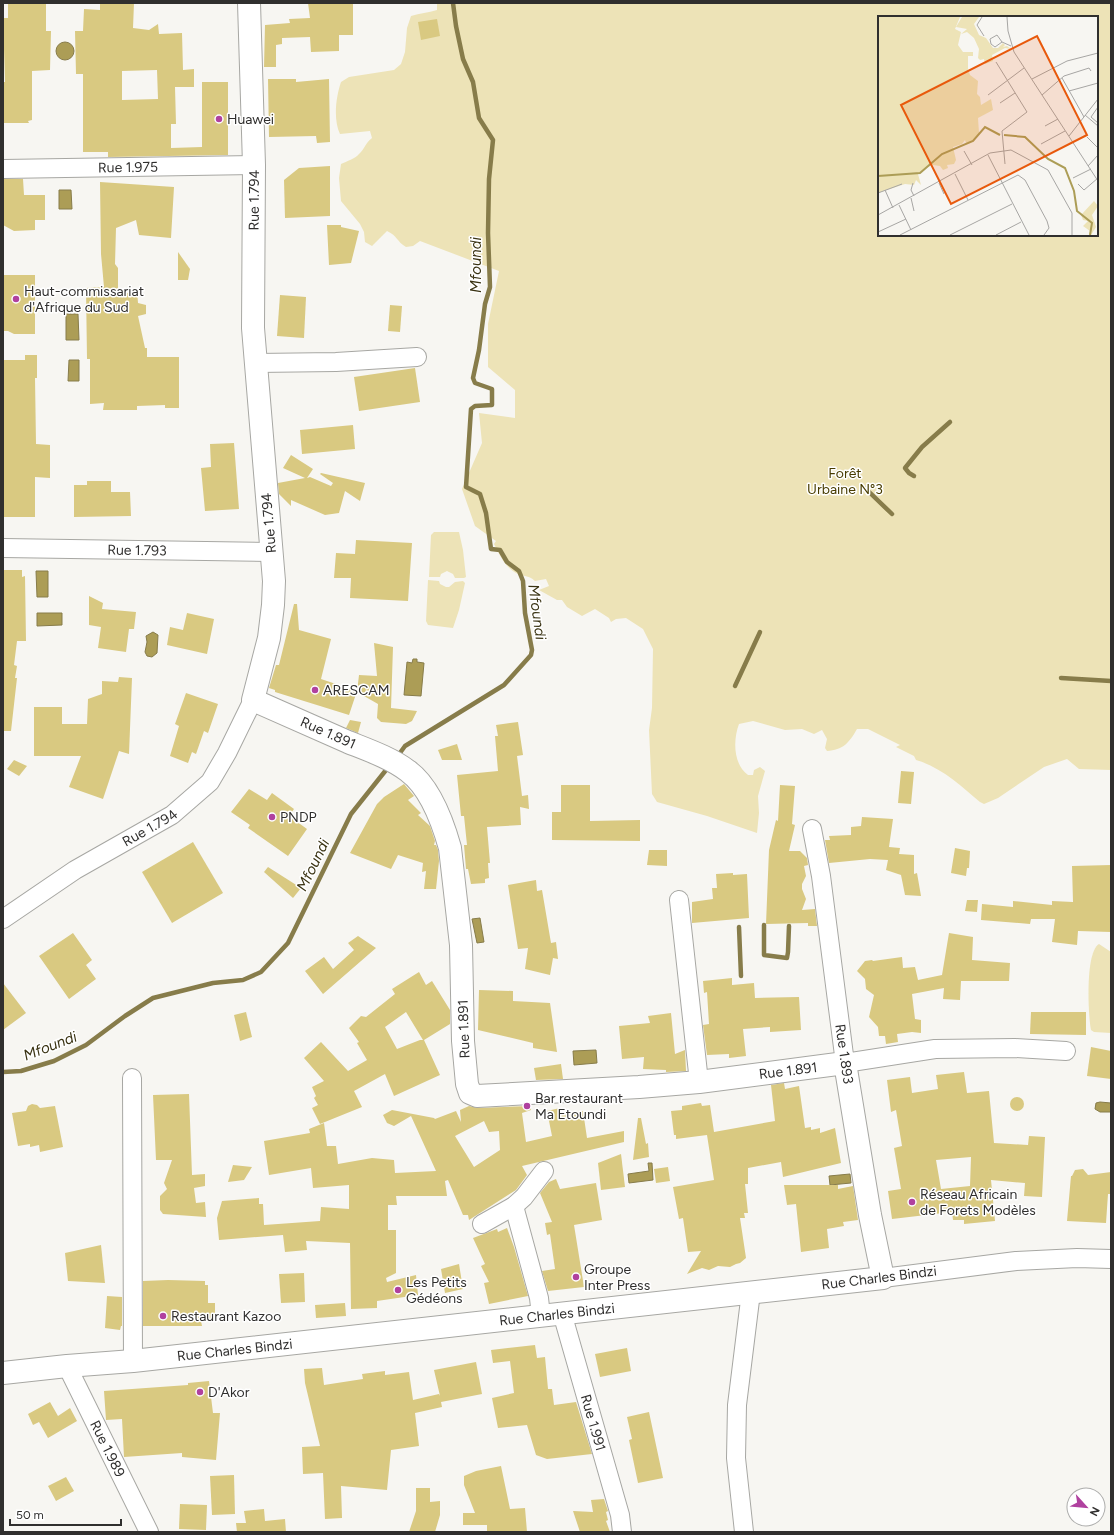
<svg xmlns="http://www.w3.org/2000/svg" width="1114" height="1535" viewBox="0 0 1114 1535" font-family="Figtree,sans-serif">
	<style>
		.green { fill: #ede3b7; fill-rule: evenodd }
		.water { fill: #ac9d56; stroke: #877c4a }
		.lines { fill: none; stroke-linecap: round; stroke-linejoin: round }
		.stream { stroke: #877c4a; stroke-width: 4.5 }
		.building { fill: #d9c981; fill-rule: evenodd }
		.street-casing { stroke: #a7a7a3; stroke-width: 20 }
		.secondary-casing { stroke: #a7a7a3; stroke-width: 24 }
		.street { stroke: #fff; stroke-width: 18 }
		.secondary { stroke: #fff; stroke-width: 22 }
		.poi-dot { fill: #b0419f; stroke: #fff; stroke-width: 1.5 }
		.labels { text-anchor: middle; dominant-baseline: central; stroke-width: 3; stroke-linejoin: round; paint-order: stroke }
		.poi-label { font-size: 14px; fill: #302f2e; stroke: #fff; text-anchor: start }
		.street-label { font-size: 14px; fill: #302f2e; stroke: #fff }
		.park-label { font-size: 14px; fill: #483c00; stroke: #fff }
		.water-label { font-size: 15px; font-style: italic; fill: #3a3313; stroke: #fff }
		.inset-river { fill: none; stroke: #ac9d56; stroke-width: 2 }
		.inset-road { fill: none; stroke: #a7a6a4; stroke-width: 1 }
		.view { fill: #e8590c; fill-opacity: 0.15; stroke: #e8590c; stroke-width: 2 }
		.inset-edge { fill: none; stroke: #302f2e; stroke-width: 2 }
	</style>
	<rect width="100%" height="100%" fill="#f7f6f2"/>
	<g class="green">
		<path d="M437,3H1111V770L1079,769L1067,759L1044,767L998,798L984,804L980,802C961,786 941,767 916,760L914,756L896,747L900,745L868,729H857C849,743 843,750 827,751L825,748L827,739L822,730L814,734L802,729L785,730L753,721L739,724C733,740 733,764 748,775H753L754,770L760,767L765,771L758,796L759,813L757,833L707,816L657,802L652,794L649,730L652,708L653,649L643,629L626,618L616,619L611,622L609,618L595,609L582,616L567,607L562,600H557L539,590L549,586L546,579L535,581C528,575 526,577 518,574C505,568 500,555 494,544L496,541L475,526L462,489L482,443L479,413L515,418V390L488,367V324L499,271L420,241L413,246L406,247C396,241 398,236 387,231L372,246L365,242L364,232L360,224L341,201L339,178L341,164C347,161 355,159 359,154C365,149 365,143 372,138L370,131L340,134C333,119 336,97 341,82L349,77L394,70L401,64L405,52L407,28L411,16C420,13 428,13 437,10ZM879,17H1097V235H879Z"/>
		<polygon points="434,532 459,532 463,550 466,577 464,578 455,578 453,574 447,571 441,574 440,577 429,577 431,535"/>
		<polygon points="428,580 439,581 440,584 446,587 449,587 455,582 463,581 465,583 459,610 453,628 428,625 426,621"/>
		<path d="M1099,944L1111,952V1033L1094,1032L1091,1030C1088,1015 1085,952 1099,944Z"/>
	</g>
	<g class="water">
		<circle cx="65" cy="51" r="9"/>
		<polygon points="59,190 71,190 72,209 59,209"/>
		<polygon points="66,314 78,314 79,340 66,340"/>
		<polygon points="69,360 79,360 79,381 68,381"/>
		<polygon points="36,571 48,571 48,597 37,597"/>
		<polygon points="37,613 62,613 62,625 37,626"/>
		<polygon points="153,632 158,635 157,653 152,657 147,656 145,652 147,642 146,636"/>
		<polygon points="413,659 417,659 417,662 424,663 421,696 404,695 407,662 412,663"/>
		<polygon points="480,918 484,942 477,943 472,919"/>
		<polygon points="596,1050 597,1063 574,1065 573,1051"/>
		<polygon points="1100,1102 1111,1103 1111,1112 1100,1112 1095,1109 1096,1103"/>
		<polygon points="648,1163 652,1163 653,1180 629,1183 628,1174 649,1171"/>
		<polygon points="850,1174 851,1183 830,1185 829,1176"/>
	</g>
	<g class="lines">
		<g class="stream">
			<polyline points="914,476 909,473 905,468 922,447 950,422"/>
			<polyline points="866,489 892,514"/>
			<polyline points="1061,678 1111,681"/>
			<polyline points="735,686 760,632"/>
			<polyline points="397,757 405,746 504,685 531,655 532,650 525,613 523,581 519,571 507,562 500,550 491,549 486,513 480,494 466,487 471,409 475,406 492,405 492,389 475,383 473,378 479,350 485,304 490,287 488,233 489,179 493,140 479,118 473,82 463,59 456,26 453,3"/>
			<polyline points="764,925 764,955 787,958 788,952 789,926"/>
			<polyline points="739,927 741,976"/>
			<polyline points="3,1072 21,1071 54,1061 86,1045 125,1016 153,998 213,983 243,980 261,972 288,943 351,814 390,765"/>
		</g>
	</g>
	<g class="building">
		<polygon points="8,3 46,3 46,31 51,31 50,70 32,71 32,120 28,121 29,123 3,123 3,82 5,82 4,49 3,50 3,18 8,18"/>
		<path d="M100,3H134L133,28L149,30L158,24L159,34L182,33L183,70L194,69V87H175L176,124H171V148L202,147V82H228V155L108,157V152H83V74H76L75,31H83L84,9L100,10ZM157,70L158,99L122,100V71Z"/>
		<polygon points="308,3 353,3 353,35 339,35 339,51 311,52 310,37 282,38 282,44 276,45 276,67 264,67 265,25 290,23 289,19 310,18"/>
		<polygon points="437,19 440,36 421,40 418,22"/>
		<polygon points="268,79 296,79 296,82 329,79 330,142 317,143 316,136 269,137"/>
		<polygon points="330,166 330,216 285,218 284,180 299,168"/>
		<polygon points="3,179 23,179 24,195 45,195 45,220 35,220 35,230 14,231 3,225"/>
		<polygon points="100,182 174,187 171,238 139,235 136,220 116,228 115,264 118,268 118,296 137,290 138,303 146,305 146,314 138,316 145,348 147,348 147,357 179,357 179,408 165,408 165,405 137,406 137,410 103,410 104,403 90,404 90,359 87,359 86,288 104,287 101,254"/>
		<polygon points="327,225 341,225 341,227 359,231 351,263 329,265"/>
		<polygon points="178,252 190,269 188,280 178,280"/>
		<polygon points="3,275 35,275 35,334 14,334 8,331 3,331"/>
		<polygon points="280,295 306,297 304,338 277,336"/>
		<polygon points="390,305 402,306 400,332 388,331"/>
		<polygon points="25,355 37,355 37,378 35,378 36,444 50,445 50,478 35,477 35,517 3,517 3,360 25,360"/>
		<polygon points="415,368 420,402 359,411 354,377"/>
		<polygon points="353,425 355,449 302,454 300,430"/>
		<polygon points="234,443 239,509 205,511 201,468 211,467 210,444"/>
		<polygon points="291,455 313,469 307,478 310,477 331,486 333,483 320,474 321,473 365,483 360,501 345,491 339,513 325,515 291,500 291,506 279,494 278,483 305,478 283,468"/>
		<polygon points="87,481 111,481 111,492 130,492 131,516 74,517 74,485 87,485"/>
		<polygon points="356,540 412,543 408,601 350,598 351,578 334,578 336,553 355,554"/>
		<polygon points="3,570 22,570 22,577 25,576 26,641 17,641 14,665 17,666 15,678 17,678 11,731 3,731"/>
		<polygon points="89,596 103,603 102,609 136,612 134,629 129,629 126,652 98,648 101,627 89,625"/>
		<polygon points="294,604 297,604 299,630 331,639 321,679 357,691 349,715 275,692 275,690 269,688 276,665 279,665"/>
		<polygon points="187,613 214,619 207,654 167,645 170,627 183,630"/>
		<polygon points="374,643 393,647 391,708 417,711 412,721 406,724 381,722 377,718 378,704 357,692 359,675 377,676"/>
		<polygon points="119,677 132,678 129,754 119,751 103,799 69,787 81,756 34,756 34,707 62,707 62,724 87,724 88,699 102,694 102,681 118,682"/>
		<polygon points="186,693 218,704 208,733 204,731 196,754 192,752 188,763 170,756 179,726 175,724"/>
		<polygon points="350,720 361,722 358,733 346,728"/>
		<polygon points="518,722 523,755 517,756 522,796 528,795 529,809 520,807 521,825 487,827 490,863 488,863 489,878 485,879 485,883 471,884 468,869 466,869 464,845 467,845 464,816 461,816 457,775 498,771 495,736 498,736 496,725"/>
		<polygon points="457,744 462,760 442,760 438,750"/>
		<polygon points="14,760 27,766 19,776 7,769"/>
		<polygon points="901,771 914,772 911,804 898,803"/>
		<polygon points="404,784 414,796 408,800 421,813 418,815 430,826 435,841 434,845 436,845 438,850 439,861 436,889 424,889 426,871 422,872 423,863 398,855 391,869 350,853 377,804 384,797"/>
		<polygon points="561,785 590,785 590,821 640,820 640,841 552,840 552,812 561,812"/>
		<polygon points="780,785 795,786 792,824 795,825 789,851 800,851 807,858 808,865 804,866 806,876 802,884 802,889 806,899 802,910 815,909 817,926 808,926 808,923 766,924 769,850 776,820 778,821"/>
		<polygon points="249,789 267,800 272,793 294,809 289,816 307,829 288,856 248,828 250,825 231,812"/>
		<polygon points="862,817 893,819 889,847 900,848 899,854 914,855 914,874 917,873 921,896 905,895 901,875 886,870 888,860 870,859 829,863 825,840 830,840 829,836 851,835 851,827 861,826"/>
		<polygon points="193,842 223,893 172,923 142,872"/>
		<polygon points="955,848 970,851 969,868 967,868 966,876 951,873"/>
		<polygon points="649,850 667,850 667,866 647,865"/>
		<polygon points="1111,865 1111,932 1078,931 1077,945 1052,942 1055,919 1031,919 1030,924 981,920 982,904 1013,907 1013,901 1052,905 1052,901 1073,902 1072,866"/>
		<polygon points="268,867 301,888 293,898 264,872"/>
		<polygon points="733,873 733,875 747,874 749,918 692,923 692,902 713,899 712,888 717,888 716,874"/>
		<polygon points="536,880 537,891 542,890 551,943 556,942 558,959 553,958 550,975 525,969 528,948 518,949 508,885"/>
		<polygon points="967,900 978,900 977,912 965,911"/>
		<polygon points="73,933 92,960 86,965 96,979 69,999 39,956"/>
		<polygon points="949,933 973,937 972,960 1010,963 1009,981 961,981 960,1000 943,999 944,988 912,994 915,1019 921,1020 921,1033 912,1032 897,1034 898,1042 886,1044 885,1036 879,1036 878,1027 869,1017 874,995 866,989 865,979 857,971 865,961 872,960 873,961 902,957 903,968 915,967 918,980 942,975"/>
		<polygon points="358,936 376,948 323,994 305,971 324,957 333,969 354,950 348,943"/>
		<path d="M419,972L426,985L432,981L450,1010V1024L424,1040L440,1075L394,1096L385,1074L354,1091L362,1107L320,1124L312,1108L318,1105L314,1098L316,1096L312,1087L324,1081L304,1058L321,1042L348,1071L367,1060L357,1043L359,1042L349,1028L361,1016L366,1017L395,994L392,989ZM406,1012L423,1040H420L397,1049L385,1027Z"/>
		<polygon points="732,978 732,985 754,983 755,998 799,997 801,1030 770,1032 770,1027 743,1029 746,1056 729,1058 729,1054 707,1055 703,1025 709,1024 707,992 704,993 703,981"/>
		<polygon points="3,983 26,1013 3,1030"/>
		<polygon points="479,990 513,991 513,1001 550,1003 557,1052 533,1048 533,1043 478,1030"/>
		<polygon points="246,1012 252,1037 240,1041 234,1015"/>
		<polygon points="1031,1012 1086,1012 1086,1035 1030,1034"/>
		<polygon points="671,1013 675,1054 685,1050 686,1071 666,1072 666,1070 643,1069 644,1057 622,1059 619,1026 650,1023 648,1016"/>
		<polygon points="1091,1047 1111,1051 1111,1079 1087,1076"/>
		<polygon points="561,1064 563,1079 536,1080 534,1068"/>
		<path d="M964,1072L967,1093L989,1091L994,1143L1028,1145L1029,1136L1045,1137L1042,1197L1024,1196L1025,1183L991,1180L995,1221L964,1224V1220H953L952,1212L892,1219L888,1191L901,1189L894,1148L902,1146L896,1110L891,1112L887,1080L910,1077L912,1093L938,1089L936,1075ZM971,1157L970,1186L941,1189L936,1160Z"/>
		<polygon points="784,1083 785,1089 799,1086 805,1128 811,1127 811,1130 820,1128 820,1133 835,1128 841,1163 783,1177 781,1162 748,1168 748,1184 745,1184 748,1213 744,1213 745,1218 740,1218 746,1258 740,1263 736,1264 730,1267 718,1266 709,1270 702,1268 687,1274 701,1251 688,1252 683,1218 679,1219 673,1187 714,1180 707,1135 676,1139 676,1135 674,1135 671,1111 682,1110 682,1106 701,1103 702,1106 710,1105 714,1132 775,1121 771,1085"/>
		<polygon points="189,1094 192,1175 205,1174 205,1186 194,1188 196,1203 205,1202 206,1217 163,1214 160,1210 160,1196 167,1189 164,1183 172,1160 156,1160 153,1095"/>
		<circle cx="1017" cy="1104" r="7"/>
		<polygon points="32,1104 37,1105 40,1108 55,1106 63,1147 40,1152 39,1145 30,1147 30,1144 18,1146 12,1113 26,1111 28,1106"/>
		<path d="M469,1106L478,1108L530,1106L531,1110L522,1113L526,1142L552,1136L547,1111L560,1108L561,1113L570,1111V1113L583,1111L587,1138L624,1131V1142L522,1166L527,1175L516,1190L469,1220L468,1215H463L448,1180L445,1181L447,1196H396L397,1205H388V1230H396V1273L386,1278L387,1282L416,1275L418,1295L377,1301V1308L351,1309L350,1243L306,1241L307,1250L285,1252L283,1235L219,1240L217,1218L222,1201L259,1198V1204H263L264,1225L320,1221L321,1207L349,1209V1185L313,1188L311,1168L269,1175L264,1141L310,1133L309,1129L324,1123L327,1146H336L338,1164L372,1158L394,1160L395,1173L436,1171L411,1116L394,1126L387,1123L383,1115L392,1110L434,1118L435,1119L456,1111L461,1122L460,1110ZM484,1121L489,1132L499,1131L500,1150L474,1167L455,1136Z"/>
		<polygon points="638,1118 641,1118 646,1144 648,1143 649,1157 633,1160"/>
		<polygon points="621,1154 625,1187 601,1190 598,1163"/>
		<polygon points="233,1165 252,1167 244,1180 228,1182"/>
		<polygon points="668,1167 670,1181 656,1183 654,1169"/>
		<polygon points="1083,1169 1088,1175 1111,1172 1111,1194 1108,1194 1106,1223 1067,1221 1071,1176 1072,1176 1075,1170"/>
		<polygon points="556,1179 560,1189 596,1183 602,1220 574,1225 584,1287 548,1291 542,1271 555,1269 550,1234 547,1235 545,1223 552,1222 540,1193 549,1182"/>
		<polygon points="784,1185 838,1185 838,1189 853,1186 858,1220 843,1222 844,1226 827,1229 829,1248 801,1252 796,1204 787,1205"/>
		<polygon points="507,1228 514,1247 528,1296 489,1304 484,1283 489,1282 481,1266 485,1264 473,1238 497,1229 498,1232"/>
		<polygon points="101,1245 105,1283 68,1281 65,1253"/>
		<polygon points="459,1264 463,1289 445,1293 441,1269"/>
		<polygon points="304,1273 305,1302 281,1303 279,1274"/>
		<polygon points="168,1280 205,1281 205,1285 208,1285 208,1303 215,1303 215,1321 201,1321 202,1326 143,1326 143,1281"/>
		<polygon points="107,1296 122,1297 122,1326 121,1326 120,1330 105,1328"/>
		<polygon points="345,1303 346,1316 316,1318 315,1305"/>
		<polygon points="535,1345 537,1358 545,1357 548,1389 552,1389 554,1405 576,1402 592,1454 547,1459 536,1455 527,1425 498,1428 492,1398 514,1393 510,1361 493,1363 491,1350"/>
		<polygon points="627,1348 631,1371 600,1377 595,1354"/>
		<polygon points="476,1362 482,1394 441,1402 442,1407 415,1413 419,1446 391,1450 387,1490 341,1486 342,1518 325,1519 323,1473 303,1474 302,1447 320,1446 305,1383 304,1369 322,1368 324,1385 363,1379 362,1374 385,1371 385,1375 409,1372 413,1400 439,1394 440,1396 434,1370"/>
		<polygon points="209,1381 213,1413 220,1413 216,1460 182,1457 182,1453 124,1457 122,1419 106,1420 104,1391 188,1385 188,1383"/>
		<polygon points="50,1402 58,1416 70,1408 77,1421 48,1438 39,1422 33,1425 28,1414"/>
		<polygon points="649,1412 663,1478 638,1483 629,1440 632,1439 627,1417"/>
		<polygon points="501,1466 510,1509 525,1508 527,1532 487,1532 487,1525 463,1525 463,1513 475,1513 464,1485 464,1476 476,1471"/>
		<polygon points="234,1475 235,1514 212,1515 210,1476"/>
		<polygon points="66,1477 74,1491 56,1501 48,1486"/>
		<polygon points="416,1488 430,1488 430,1502 440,1501 440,1515 435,1532 409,1532 416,1511"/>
		<polygon points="604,1499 608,1511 606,1512 608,1520 606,1521 610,1532 580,1532 573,1511 593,1512 591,1500"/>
		<polygon points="180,1504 207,1505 206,1530 179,1529"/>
		<polygon points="264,1509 265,1521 285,1519 286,1532 237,1532 236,1523 246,1523 244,1511"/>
	</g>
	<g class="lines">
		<defs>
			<g id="street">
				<path id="s1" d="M3,169L254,165"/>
				<polyline points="256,363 336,362 417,357"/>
				<path id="s2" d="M3,548L271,552"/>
				<polyline points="812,829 821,876 845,1063 935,1049 1015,1048 1066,1051"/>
				<polyline points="679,900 699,1082"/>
				<path id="s3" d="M3,919L75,870L172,815L210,782L227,753L253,700"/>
				<polyline points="132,1078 133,1361"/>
				<polyline points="514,1206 539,1298 541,1316"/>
				<polyline points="482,1224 514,1206 524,1197 544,1171"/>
				<polyline points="883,1278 1016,1261 1077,1258 1111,1259"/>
				<path id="s4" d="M562,1313L620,1515L622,1532"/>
				<path id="s5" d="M67,1366L149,1532"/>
				<polyline points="744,1532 736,1458 737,1405 751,1292"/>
			</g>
			<g id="secondary">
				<path id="s6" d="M3,1373L67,1366L133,1361L883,1278L870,1215L845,1063L699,1082L639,1087L477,1096L470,1093L467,1084L463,1041L461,945L450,848C443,823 430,787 408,771C391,758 368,750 348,742C317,728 285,714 253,700L269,638L273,605L274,581L253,328L254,165L249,3"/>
			</g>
		</defs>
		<use href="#street" class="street-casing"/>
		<use href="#secondary" class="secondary-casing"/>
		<use href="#street" class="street"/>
		<use href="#secondary" class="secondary"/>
	</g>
	<g class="poi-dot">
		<circle cx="219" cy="119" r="4"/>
		<circle cx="16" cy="299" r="4"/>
		<circle cx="315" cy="690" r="4"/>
		<circle cx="272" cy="817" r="4"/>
		<circle cx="527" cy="1106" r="4"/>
		<circle cx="912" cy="1202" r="4"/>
		<circle cx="576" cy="1277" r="4"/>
		<circle cx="398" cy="1290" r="4"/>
		<circle cx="163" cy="1316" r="4"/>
		<circle cx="200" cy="1392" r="4"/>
	</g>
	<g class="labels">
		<g class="poi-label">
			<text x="227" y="119">Huawei</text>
			<text x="24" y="291">Haut-commissariat<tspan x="24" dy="16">d'Afrique du Sud</tspan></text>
			<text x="323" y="690">ARESCAM</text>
			<text x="280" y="817">PNDP</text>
			<text x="535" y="1098">Bar restaurant<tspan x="535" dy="16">Ma Etoundi</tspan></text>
			<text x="920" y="1194">Réseau Africain<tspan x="920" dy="16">de Forets Modèles</tspan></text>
			<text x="584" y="1269">Groupe<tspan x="584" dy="16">Inter Press</tspan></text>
			<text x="406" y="1282">Les Petits<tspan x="406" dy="16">Gédéons</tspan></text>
			<text x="171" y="1316">Restaurant Kazoo</text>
			<text x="208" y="1392">D'Akor</text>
		</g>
		<g class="street-label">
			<text stroke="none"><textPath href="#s1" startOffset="125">Rue 1.975</textPath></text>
			<text stroke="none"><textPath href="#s6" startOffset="2490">Rue 1.794</textPath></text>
			<text transform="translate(269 523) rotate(-95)">Rue 1.794</text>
			<text stroke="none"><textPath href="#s2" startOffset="134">Rue 1.793</textPath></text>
			<text transform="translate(328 733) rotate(24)">Rue 1.891</text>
			<text stroke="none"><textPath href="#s3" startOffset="173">Rue 1.794</textPath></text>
			<text transform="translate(464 1029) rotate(-92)">Rue 1.891</text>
			<text transform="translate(844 1054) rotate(82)">Rue 1.893</text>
			<text transform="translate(788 1071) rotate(-7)">Rue 1.891</text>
			<text transform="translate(879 1278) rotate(-7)">Rue Charles Bindzi</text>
			<text stroke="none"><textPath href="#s6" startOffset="557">Rue Charles Bindzi</textPath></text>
			<text stroke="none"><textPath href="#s6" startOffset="233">Rue Charles Bindzi</textPath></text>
			<text stroke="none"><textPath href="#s4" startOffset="114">Rue 1.991</textPath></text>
			<text stroke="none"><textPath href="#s5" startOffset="92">Rue 1.989</textPath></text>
		</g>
		<g class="park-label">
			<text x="845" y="473">Forêt<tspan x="845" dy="16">Urbaine N°3</tspan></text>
		</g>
		<g class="water-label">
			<text transform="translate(476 265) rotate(-90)">Mfoundi</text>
			<text transform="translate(537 612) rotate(82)">Mfoundi</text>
			<text transform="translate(313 865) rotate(-64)">Mfoundi</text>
			<text transform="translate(50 1046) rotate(-21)">Mfoundi</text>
		</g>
	</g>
	<g transform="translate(878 16)">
		<rect width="220" height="220" fill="#f7f6f2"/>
		<path d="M0,1H82L77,13L83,16L80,29L85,36H95V40H90V53L92,59L100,65L99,78L102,81L103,89L113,83L115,94L100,102L101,117L96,125L88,127L87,124L84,128L75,131L78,144L76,148L69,149L70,152L65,154L62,150L55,149L47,152L40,158L43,169L38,164L36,169L27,168L0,177ZM84,1H101L96,8L101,19L108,22L115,32H120L125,27L127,29L125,31L129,30L133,33L127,32L114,39L115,45L107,48L106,43L102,44L100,42L101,33L96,22L89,16L83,18L89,13L78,11ZM216,185L220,190L214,199L218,211L213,219H211L212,215L205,210L210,205L205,204L203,199Z" fill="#ede3b7"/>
		<path class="inset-river" d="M126,119L147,121L170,143L187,152L196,175L199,195L214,207L212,219M0,160L42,157L64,138L95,125L107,111L122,119"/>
		<path class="inset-road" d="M104,1L99,9L106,20M129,1L130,15L136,36L220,165M124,26L117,31L113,28L112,23L119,19L124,26L133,30M118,46L149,96L124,115L127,148M184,62L206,101M154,63L189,45L220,37M191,75L220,67M110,79L146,52M164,79L186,60L211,52L213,55M122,87L137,77M220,91L213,101L220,107M207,99L220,110M167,110L180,103M191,120L220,83M209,121L220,132M163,128L187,115M86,135L94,149M110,139L151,219M210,150L220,139M77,158L90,184M195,162L213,153M35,167L33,174L36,180M61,167L66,178M200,168L206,174L220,162M7,174L15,192M0,177L24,168M33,182L36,195M21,189L33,214M0,199L112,137L133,134L170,154L194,197V219M0,216L28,203M22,219L140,159L147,164L169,205L171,212L166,219M72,219L134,188M118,219L143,206"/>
		<path class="view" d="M159,20L209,119L73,188L23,89Z"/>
		<rect width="220" height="220" class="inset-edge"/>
	</g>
	<rect width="1114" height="1535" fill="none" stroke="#302f2e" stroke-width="8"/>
	<g transform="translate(1086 1507) rotate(117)"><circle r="19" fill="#ffffff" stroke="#acacab"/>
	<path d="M0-3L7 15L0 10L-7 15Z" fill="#b0419f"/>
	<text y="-6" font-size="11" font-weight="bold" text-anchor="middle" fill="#302f2e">N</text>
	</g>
	<path d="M10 1519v6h111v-6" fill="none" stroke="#302f2e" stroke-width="2"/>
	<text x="16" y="1519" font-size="12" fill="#302f2e" stroke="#ffffff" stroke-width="3" paint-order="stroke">50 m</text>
</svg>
